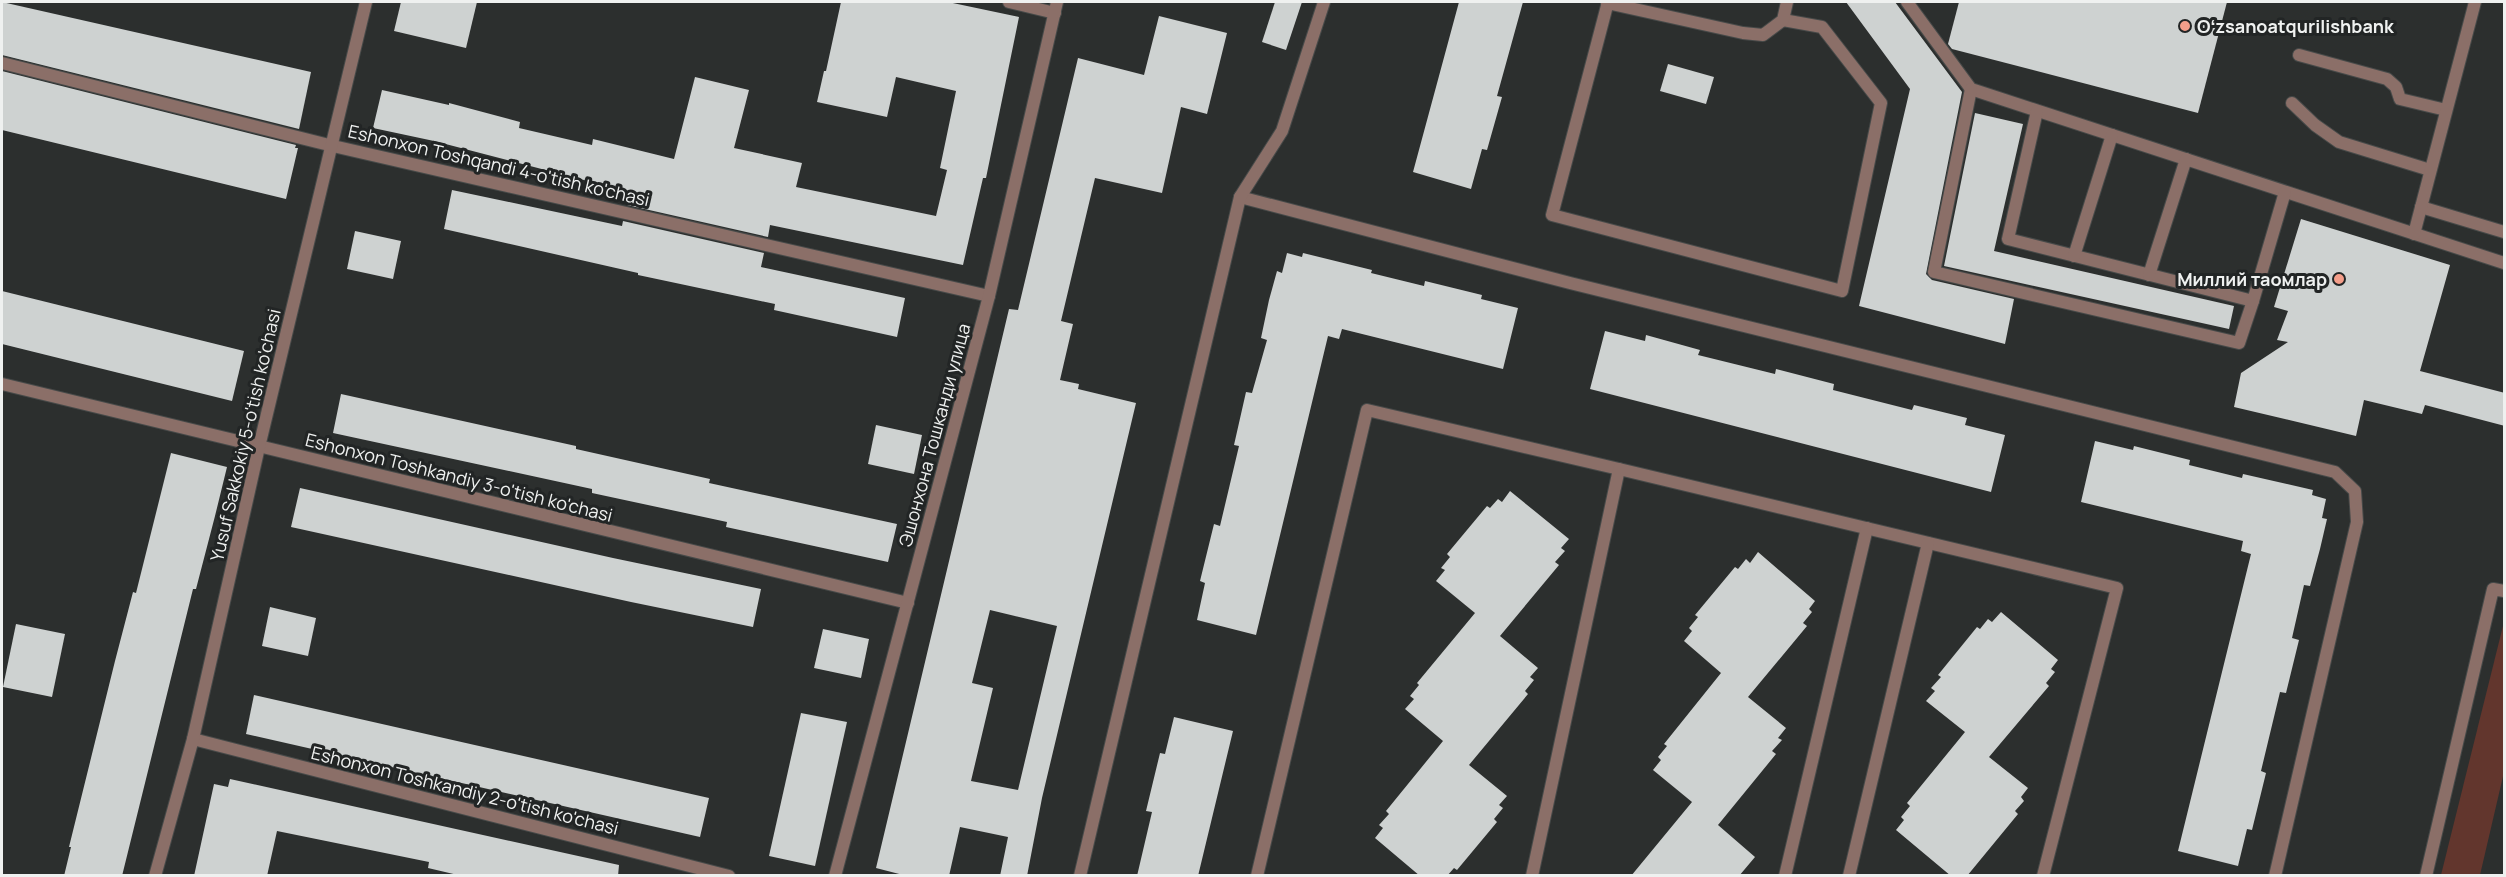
<svg xmlns="http://www.w3.org/2000/svg" width="2506" height="877" viewBox="0 0 2506 877" font-family="Manrope,sans-serif">
	<style>
		.green { fill: #62362d }
		.building { fill: #ced2d1; fill-rule: evenodd }
		.lines { fill: none; stroke-linecap: round; stroke-linejoin: round }
		.lane-casing { stroke: #474a49; stroke-width: 14 }
		.street-casing { stroke: #474a49; stroke-width: 14 }
		.lane { stroke: #8b6f68; stroke-width: 12 }
		.street { stroke: #8b6f68; stroke-width: 12 }
		.poi-dot { fill: #f49e8a; stroke: #222525; stroke-width: 2 }
		.labels { text-anchor: middle; dominant-baseline: central; stroke-width: 6; stroke-linejoin: round; paint-order: stroke }
		.poi-label { font-size: 18px; font-weight: bold; fill: #eff1f0; stroke: #222525; text-anchor: start }
		.street-label { font-size: 18px; fill: #eff1f0; stroke: #222525 }
	</style>
	<rect width="100%" height="100%" fill="#2c2f2e"/>
	<polygon class="green" points="2503,626 2504,627 2504,772 2480,875 2441,875"/>
	<g class="building">
		<polygon points="2,2 311,72 299,129 2,55"/>
		<polygon points="401,2 477,2 466,48 394,31"/>
		<polygon points="841,2 948,2 1019,17 986,178 983,178 963,265 770,225 768,237 627,205 630,192 434,141 373,128 382,90 449,105 449,103 520,122 519,128 592,145 593,139 674,159 695,77 749,90 734,148 802,163 796,187 936,216 947,170 940,168 956,91 896,77 887,117 817,102 824,71 826,71"/>
		<polygon points="1275,2 1302,2 1286,50 1262,42"/>
		<polygon points="1459,2 1523,2 1497,96 1502,97 1487,150 1482,149 1471,189 1413,172"/>
		<polygon points="1846,2 1895,2 1962,92 1926,274 1932,280 2014,299 2005,344 1859,306 1910,89"/>
		<polygon points="1959,2 2227,2 2198,113 1952,49 1948,44"/>
		<path d="M1159,16L1227,33L1207,114L1181,107L1162,193L1095,178L1061,321L1073,324L1060,380L1079,384L1078,389L1136,403L1042,798L1027,876H1000L1008,837L960,827L949,876H907L876,868L1009,309L1018,310L1078,58L1144,75ZM990,610L1057,626L1018,790L971,781L993,688L972,683Z"/>
		<polygon points="1668,64 1714,77 1706,104 1660,91"/>
		<polygon points="2,71 296,145 295,148 298,148 286,199 2,130"/>
		<polygon points="1975,113 2023,124 1994,251 2234,306 2229,329 1944,266"/>
		<polygon points="452,190 622,226 623,221 764,253 761,267 905,298 897,337 774,310 775,304 638,275 638,273 444,229"/>
		<polygon points="2301,219 2450,265 2420,371 2505,393 2505,426 2425,405 2422,414 2364,400 2356,436 2234,407 2241,373 2288,342 2277,340 2288,311 2274,307"/>
		<polygon points="355,231 401,241 393,279 347,269"/>
		<polygon points="1287,253 1302,257 1303,253 1372,270 1371,273 1424,286 1425,281 1482,295 1481,299 1518,308 1503,369 1342,329 1339,339 1328,336 1256,635 1197,620 1205,583 1200,581 1214,524 1220,526 1239,446 1234,445 1246,392 1252,393 1267,340 1261,338 1269,300 1277,271 1282,273"/>
		<polygon points="2,291 244,351 232,401 2,344"/>
		<polygon points="1605,331 1645,341 1646,335 1700,350 1698,355 1775,374 1776,369 1834,384 1833,390 1912,410 1914,405 1967,418 1965,425 2005,435 1991,492 1590,389"/>
		<polygon points="341,394 576,446 576,449 710,479 709,483 897,524 888,562 726,527 727,522 592,493 592,489 333,433"/>
		<polygon points="876,425 922,435 914,474 868,464"/>
		<polygon points="2095,441 2133,450 2134,446 2190,460 2189,465 2242,478 2243,474 2313,490 2312,495 2326,499 2322,518 2327,519 2320,549 2310,586 2304,585 2292,638 2299,640 2286,693 2280,692 2261,771 2266,773 2252,830 2247,829 2238,866 2178,851 2251,554 2241,551 2243,541 2081,502"/>
		<polygon points="171,453 227,467 215,516 196,589 193,589 122,876 64,876 71,847 69,847 115,661 133,592 136,593"/>
		<polygon points="300,488 613,558 761,589 753,627 631,602 291,527"/>
		<polygon points="1510,491 1569,539 1561,548 1565,551 1555,562 1559,565 1500,636 1538,668 1530,677 1534,680 1525,691 1528,694 1469,765 1507,796 1499,805 1503,808 1494,819 1497,822 1457,870 1454,868 1447,876 1420,876 1375,838 1383,828 1379,825 1389,814 1386,811 1443,741 1405,709 1414,699 1410,696 1419,685 1417,683 1475,613 1436,581 1445,570 1441,568 1450,557 1447,554 1487,506 1490,508 1498,499 1502,502"/>
		<polygon points="1758,552 1815,601 1809,609 1812,612 1803,623 1807,626 1748,697 1786,728 1778,738 1782,740 1772,751 1776,754 1718,825 1755,857 1739,876 1631,876 1692,802 1653,770 1661,760 1658,757 1667,746 1664,744 1721,673 1684,641 1692,631 1689,628 1698,617 1695,615 1735,567 1738,569 1746,559 1750,563"/>
		<polygon points="270,607 316,618 308,656 262,646"/>
		<polygon points="2001,612 2058,660 2051,669 2055,672 2046,683 2049,686 1989,757 2028,788 2021,797 2024,801 2015,811 2018,814 1967,876 1951,876 1896,830 1904,820 1901,817 1910,806 1907,803 1965,732 1926,701 1935,691 1931,688 1941,677 1938,675 1977,627 1980,629 1988,619 1992,622"/>
		<polygon points="16,624 65,634 52,697 3,687"/>
		<polygon points="823,629 869,639 861,678 814,668"/>
		<polygon points="254,695 709,798 700,837 246,734"/>
		<polygon points="801,713 847,722 815,866 769,856"/>
		<polygon points="1174,717 1233,731 1198,876 1137,876 1152,812 1146,811 1160,753 1165,754"/>
		<polygon points="230,779 619,865 618,876 462,876 428,868 429,862 277,831 267,876 194,876 214,784 228,787"/>
	</g>
	<g class="lines">
		<defs>
			<g id="lane">
				<polyline points="1608,2 1552,215 1842,291 1881,103 1822,27 1783,20"/>
				<polyline points="1907,2 1971,89 2504,263"/>
				<polyline points="1607,3 1743,33 1763,35 1783,20 1787,2"/>
				<polyline points="2299,55 2387,79 2396,87 2400,99 2446,110"/>
				<polyline points="1971,89 1934,272 2239,343 2253,301"/>
				<polyline points="2292,103 2315,125 2339,142 2430,170"/>
				<polyline points="2037,111 2008,239 2253,301 2285,192"/>
				<polyline points="1240,197 1570,283 2335,472 2355,491 2357,522 2275,876"/>
				<polyline points="2421,207 2504,232"/>
				<polyline points="2414,234 2475,2"/>
				<polyline points="2074,256 2112,135"/>
				<polyline points="2149,275 2186,159"/>
				<polyline points="2426,876 2493,589 2504,591"/>
			</g>
			<g id="street">
				<polyline points="1009,2 1055,13"/>
				<polyline points="2,63 333,146 989,296"/>
				<polyline points="2,384 908,603"/>
				<polyline points="193,739 729,876"/>
				<polyline points="155,876 193,739 259,447 366,2"/>
				<polyline points="835,876 989,296 1057,2"/>
				<polyline points="1080,876 1240,197 1282,131 1324,2"/>
				<polyline points="1257,876 1367,410 1619,469"/>
				<polyline points="1532,876 1619,469 2117,588 2043,876"/>
				<polyline points="1785,876 1867,528"/>
				<polyline points="1849,876 1928,543"/>
			</g>
		</defs>
		<use href="#lane" class="lane-casing"/>
		<use href="#street" class="street-casing"/>
		<use href="#lane" class="lane"/>
		<use href="#street" class="street"/>
	</g>
	<g class="poi-dot">
		<circle cx="2185" cy="26" r="6"/>
		<circle cx="2339" cy="279" r="6"/>
	</g>
	<g class="labels">
		<g class="poi-label">
			<text x="2197" y="26">Oʻzsanoatqurilishbank</text>
			<text x="2327" y="279" text-anchor="end">Миллий таомлар</text>
		</g>
		<g class="street-label">
			<text transform="translate(499 165) rotate(13)">Eshonxon Toshqandi 4-o'tish ko'chasi</text>
			<text transform="translate(245 435) rotate(-77)">Yusuf Sakkokiy 5-o'tish ko'chasi</text>
			<text transform="translate(934 435) rotate(-75)">Эшонхона Тошканди улица</text>
			<text transform="translate(459 477) rotate(14)">Eshonxon Toshkandiy 3-o'tish ko'chasi</text>
			<text transform="translate(465 790) rotate(14)">Eshonxon Toshkandiy 2-o'tish ko'chasi</text>
		</g>
	</g>
	<rect width="2506" height="877" fill="none" stroke="#eff1f0" stroke-width="6"/>
</svg>
